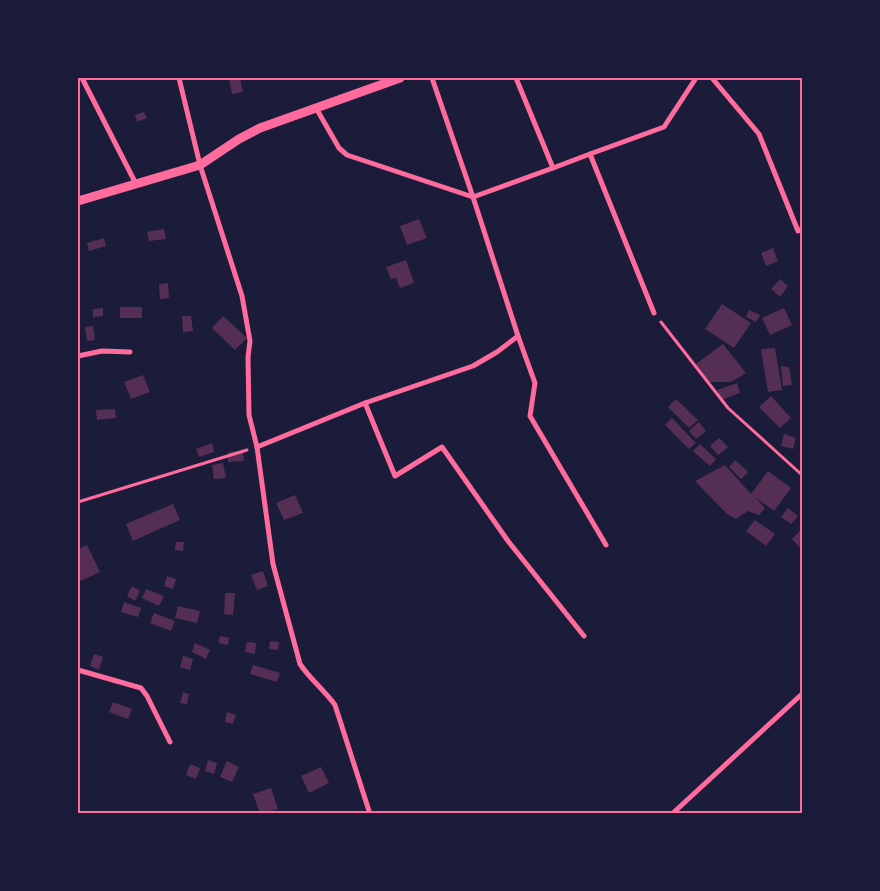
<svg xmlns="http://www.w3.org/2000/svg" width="880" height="891" viewBox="0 0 880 891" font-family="Mulish,sans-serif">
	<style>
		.building { fill: #542f53 }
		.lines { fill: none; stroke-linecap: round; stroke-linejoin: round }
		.path { stroke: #ff6b9d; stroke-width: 3 }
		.minor { stroke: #ff6b9d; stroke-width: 5 }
		.tertiary { stroke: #ff6b9d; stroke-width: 9 }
		.neatline { fill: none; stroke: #ff6b9d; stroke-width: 2 }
	</style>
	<rect width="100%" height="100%" fill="#1b1b3a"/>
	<g class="building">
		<polygon points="229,78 240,78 243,92 232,94"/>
		<polygon points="144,112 147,118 137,122 135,115"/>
		<polygon points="419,219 427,238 407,245 400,226"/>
		<polygon points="164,229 166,239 149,241 147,232"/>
		<polygon points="104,238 106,246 89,251 87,243"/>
		<polygon points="773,248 778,261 766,266 761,253"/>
		<polygon points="406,260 414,283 400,288 396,278 391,279 386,267"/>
		<polygon points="780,279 788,286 780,297 771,289"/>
		<polygon points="168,283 169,298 160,299 159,284"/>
		<polygon points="722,304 751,323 734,348 705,329"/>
		<rect x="120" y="307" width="22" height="11"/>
		<polygon points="103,308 103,316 93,317 93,309"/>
		<polygon points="784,308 792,325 770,335 762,318"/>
		<polygon points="749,310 760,315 756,322 746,317"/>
		<polygon points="182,316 191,316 193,331 183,332"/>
		<polygon points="223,316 247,338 235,350 212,328"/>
		<polygon points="93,326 95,340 87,341 85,327"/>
		<polygon points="723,344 746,373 731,382 707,382 696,364"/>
		<polygon points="775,348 782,390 768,392 761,349"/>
		<polygon points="781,366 789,367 792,385 783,386"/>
		<polygon points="143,375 150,392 131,399 124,382"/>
		<polygon points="737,383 740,393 721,400 717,390"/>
		<polygon points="771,396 791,418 780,428 759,407"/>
		<polygon points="676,399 698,420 689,428 668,407"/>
		<polygon points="115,409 116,418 97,420 96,410"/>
		<polygon points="672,418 696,443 689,449 665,425"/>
		<polygon points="699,422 706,431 696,439 689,431"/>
		<polygon points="784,434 796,438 793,449 781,446"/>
		<polygon points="719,438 728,447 718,455 710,446"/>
		<polygon points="212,443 214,452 199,457 196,449"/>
		<polygon points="700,444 716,459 710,466 693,451"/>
		<polygon points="243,451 244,461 228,462 228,452"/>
		<polygon points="735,460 748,472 741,479 729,467"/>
		<polygon points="223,463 226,478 214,479 212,465"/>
		<polygon points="725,465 751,494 768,471 791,488 774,511 755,497 765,508 759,515 748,511 736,519 727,514 695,481"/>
		<polygon points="295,495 303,513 284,520 276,503"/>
		<polygon points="173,504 180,520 133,541 126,524"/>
		<polygon points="788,508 798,516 791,524 781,517"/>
		<polygon points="755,520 775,534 766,546 746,531"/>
		<polygon points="802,529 802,544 799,547 792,539"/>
		<polygon points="176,542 184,542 183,551 175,550"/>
		<polygon points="87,545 100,572 78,582 78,549"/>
		<polygon points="263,571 268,586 257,590 251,575"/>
		<polygon points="167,576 176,579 173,589 164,586"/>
		<polygon points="132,586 140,591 135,601 127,596"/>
		<polygon points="146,589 164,596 159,606 142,598"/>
		<polygon points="225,593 235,593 233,615 224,614"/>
		<polygon points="124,602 141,608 138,617 121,612"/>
		<polygon points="178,606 200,611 197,623 175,618"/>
		<polygon points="154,613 175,621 171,631 150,623"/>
		<polygon points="220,636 229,638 228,645 218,643"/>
		<polygon points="270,641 279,642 278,650 269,649"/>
		<polygon points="247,642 256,643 255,654 245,652"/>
		<polygon points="195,643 210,650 206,659 192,652"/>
		<polygon points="94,654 103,657 99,670 90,666"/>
		<polygon points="183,656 193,659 190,670 180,667"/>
		<polygon points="253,665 280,673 277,682 250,674"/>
		<polygon points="183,692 189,694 187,704 180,703"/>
		<polygon points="113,702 132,709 128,719 109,712"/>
		<polygon points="227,712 236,715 233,724 225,722"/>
		<polygon points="208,760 217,763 214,774 205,771"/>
		<polygon points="227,761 239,767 232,782 220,777"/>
		<polygon points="190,764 200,768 196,779 186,775"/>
		<polygon points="321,767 329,783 309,793 301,776"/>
		<polygon points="271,788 278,809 260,814 253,794"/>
	</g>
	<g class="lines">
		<g class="path">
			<polyline points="661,322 728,408 802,475"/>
			<polyline points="78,502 247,450"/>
		</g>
		<g class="minor">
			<polyline points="82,78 136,184"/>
			<path d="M179,78L200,165L242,296L250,341L248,357L249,415L257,447L273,564L300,664C310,679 324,690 335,705L370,814"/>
			<polyline points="432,78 473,197 553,168"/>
			<polyline points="516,78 553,168 590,154 654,313"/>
			<polyline points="712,78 759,134 798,231 802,229"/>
			<polyline points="316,108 339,148 347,155 473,197 518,336"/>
			<polyline points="590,154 664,127 696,78"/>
			<polyline points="78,356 102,351 130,352"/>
			<polyline points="365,403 395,476 442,447 508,541 584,636"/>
			<polyline points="257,447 365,403 473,366 497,352 518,336 535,383 530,416 606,545"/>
			<polyline points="78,670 141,688 147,696 170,742"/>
			<polyline points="672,814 802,694"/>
		</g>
		<polyline class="tertiary" points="78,201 200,165 239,139 260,128 400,78"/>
	</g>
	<rect width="880" height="891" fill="none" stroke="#1b1b3a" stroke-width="158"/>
	<rect x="79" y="79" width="722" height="733" class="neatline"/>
</svg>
